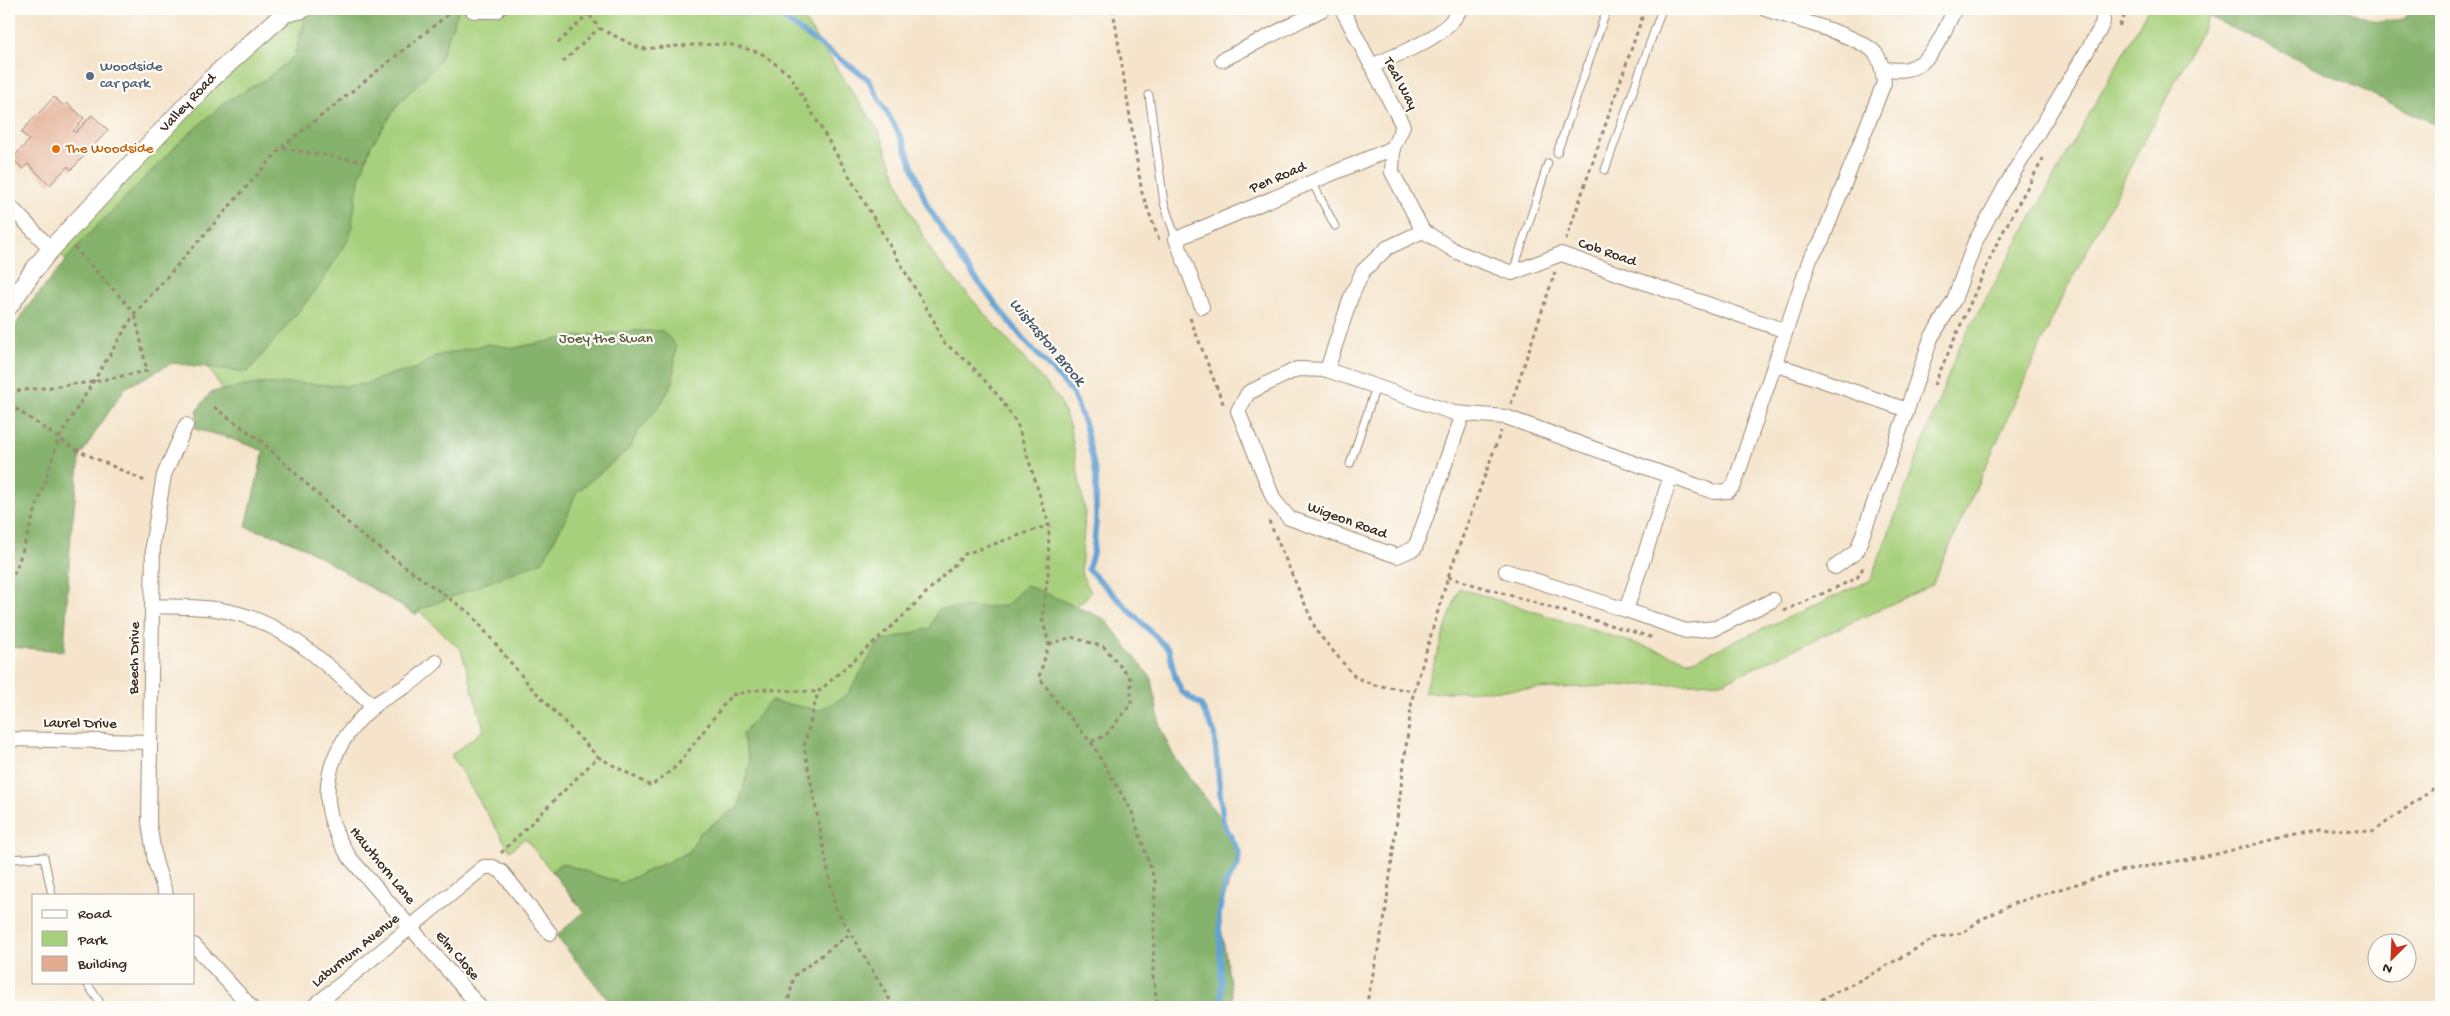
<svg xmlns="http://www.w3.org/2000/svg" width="2450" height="1016" viewBox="0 0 2450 1016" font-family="'Gochi Hand',sans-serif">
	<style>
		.green { fill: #a7d07c; stroke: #717d4d }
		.forest { fill: #85b26c; stroke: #606e45 }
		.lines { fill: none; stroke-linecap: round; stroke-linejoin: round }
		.stream { stroke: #62a1d4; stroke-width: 5.5 }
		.building { fill: #e3ac91 }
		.service-casing { stroke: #988774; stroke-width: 9 }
		.minor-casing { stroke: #988774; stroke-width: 16 }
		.tertiary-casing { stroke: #988774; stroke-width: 20 }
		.path { stroke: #988774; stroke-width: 3; stroke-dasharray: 4 4; stroke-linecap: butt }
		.service { stroke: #fff; stroke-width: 7 }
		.minor { stroke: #fff; stroke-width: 14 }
		.tertiary { stroke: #fff; stroke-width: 18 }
		.service-dot { fill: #5c6f8a; stroke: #fdfcf7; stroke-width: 2 }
		.food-dot { fill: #e8710a; stroke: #fdfcf7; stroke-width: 2 }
		.labels { text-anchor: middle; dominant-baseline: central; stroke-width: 4.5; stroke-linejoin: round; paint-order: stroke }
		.service-label { font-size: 15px; fill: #4e5e75; stroke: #fdfcf7; text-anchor: start }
		.street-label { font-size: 15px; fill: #3b2a1e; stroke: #fdfcf7 }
		.food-label { font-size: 15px; fill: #c56008; stroke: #fdfcf7; text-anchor: start }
		.park-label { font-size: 15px; fill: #5b5c3a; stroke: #fdfcf7 }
		.water-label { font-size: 16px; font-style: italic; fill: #4b5a67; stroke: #fdfcf7 }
	</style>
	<rect width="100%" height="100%" fill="#fdfcf7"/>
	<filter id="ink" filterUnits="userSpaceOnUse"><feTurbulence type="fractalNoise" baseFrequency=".02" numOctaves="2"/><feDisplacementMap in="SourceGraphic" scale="10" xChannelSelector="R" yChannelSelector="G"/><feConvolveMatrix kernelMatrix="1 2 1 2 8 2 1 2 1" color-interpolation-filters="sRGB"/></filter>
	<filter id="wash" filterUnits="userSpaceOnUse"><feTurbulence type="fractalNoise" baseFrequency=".0096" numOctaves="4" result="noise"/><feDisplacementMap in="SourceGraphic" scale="20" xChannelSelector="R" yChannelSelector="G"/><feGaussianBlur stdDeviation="1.12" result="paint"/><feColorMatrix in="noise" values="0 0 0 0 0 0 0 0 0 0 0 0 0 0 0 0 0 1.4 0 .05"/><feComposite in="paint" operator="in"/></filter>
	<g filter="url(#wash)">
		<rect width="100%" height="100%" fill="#f5e4cb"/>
		<g class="green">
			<polygon points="303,9 797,9 879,131 909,210 935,257 1059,399 1070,427 1085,512 1081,573 1091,592 1082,602 1004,659 864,810 584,912 525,838 510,851 451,755 484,730 461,650 419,611 416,615 302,546 274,535 246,527 264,450 198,353 51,249 212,78"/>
			<polygon points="2148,9 2213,9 2061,300 1932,585 1724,682 1424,693 1459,588 1691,661 1871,580 1959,347"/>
		</g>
		<g class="forest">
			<polygon points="308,9 459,9 439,62 399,103 371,146 359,180 350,237 318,288 248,372 172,363 125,388 100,425 80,457 71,534 64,651 9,647 10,335 25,310 80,243 180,142 225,102 269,77 294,56"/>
			<polygon points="2213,9 2343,9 2377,22 2404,19 2412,9 2441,9 2441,127 2209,17"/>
			<polygon points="632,331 663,331 676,346 673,382 662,402 637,433 630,448 576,493 568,514 543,561 418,610 416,615 302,546 274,535 246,527 264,451 226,437 195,429 198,409 211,392 258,384 298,383 345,386 366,384 394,373 415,369 435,356 489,344 514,348 569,337"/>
			<polygon points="1026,585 1105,619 1152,679 1160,727 1174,757 1223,822 1239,852 1219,915 1234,1007 614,1007 556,936 584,912 552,871 561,863 621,883 689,852 700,833 738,807 750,763 742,735 770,701 819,710 847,695 879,642 930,628 938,609 1006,606"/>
		</g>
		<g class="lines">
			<g class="stream">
				<polyline points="716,9 778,17"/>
				<polyline points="770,9 868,79 903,141 927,205 962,261 1024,340 1072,392 1085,425 1096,475 1096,523 1093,553 1088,569 1169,650 1175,677 1182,692 1201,705 1214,732 1223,822 1239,852 1238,866 1225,884 1219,915 1222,1007"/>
			</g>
		</g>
		<g id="blocks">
			<polygon class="building" points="54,97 64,106 67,103 84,118 73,131 75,133 92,115 108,130 71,170 68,166 50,185 28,164 23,169 12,159 29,140 21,132"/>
		</g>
	</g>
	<g filter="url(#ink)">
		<use href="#blocks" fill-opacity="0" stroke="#988774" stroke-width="1"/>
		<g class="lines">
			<defs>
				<g id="service">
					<polyline points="1149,95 1164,203 1176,239"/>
					<polyline points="1557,153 1607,9"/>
					<polyline points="1605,170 1662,9"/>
					<polyline points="1312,182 1335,226"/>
					<polyline points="1513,272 1548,163"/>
					<polyline points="1350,464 1376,387"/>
					<polyline points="9,859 44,857 52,895"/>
					<polyline points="86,982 103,1007"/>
				</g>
				<g id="minor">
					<polyline points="1342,9 1403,126 1393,148 1392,172 1423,231 1457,252 1512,273 1561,254 1786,331"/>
					<polyline points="1222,60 1323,9"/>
					<path d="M1372,66C1401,52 1445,39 1460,9"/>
					<path d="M1883,69C1891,69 1900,71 1907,69C1933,64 1944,30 1955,9"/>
					<polyline points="9,205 51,249"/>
					<path d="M1423,231L1387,248L1363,271L1351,297L1327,370L1454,413L1506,417L1714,492L1728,491L1734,485L1810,259L1822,240L1884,83C1883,73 1882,62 1876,54C1864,37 1788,17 1765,9"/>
					<polyline points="1202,307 1176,239 1393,148"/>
					<polyline points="1775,364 1907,410 1857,551 1835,567"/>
					<polyline points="1327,370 1297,369 1248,393 1238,411 1274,500 1289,518 1397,556 1415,548 1463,414"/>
					<polyline points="1907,410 1931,338 1954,300 1975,242 2005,187 2099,31 2103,22 2102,9"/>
					<polyline points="1506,571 1626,610 1671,476"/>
					<path d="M152,606C175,607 198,606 221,610C284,620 327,665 373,706"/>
					<polyline points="1626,610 1686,631 1716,628 1773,600"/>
					<path d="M436,662C426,671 415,681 403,688C393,694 382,698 374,706C324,749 312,802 350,858L480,1007"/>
					<polyline points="9,739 150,742"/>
					<polyline points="166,895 155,861 149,822 153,541 164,475 186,425"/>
					<polyline points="194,945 251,1007"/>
					<polyline points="313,1007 484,867 493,867 502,872 550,933"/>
				</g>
				<g id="tertiary">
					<polyline points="474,9 496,9"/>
					<path id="s1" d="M9,306L33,271L51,249L212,78L285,13L303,9"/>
				</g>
			</defs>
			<use href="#service" class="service-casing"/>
			<use href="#minor" class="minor-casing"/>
			<use href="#tertiary" class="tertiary-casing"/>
			<g class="path">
				<polyline points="585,9 599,28 641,49 691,45 729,44 761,53 790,75 934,321 942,341 969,363 1001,399 1018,426 1049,525 1048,574 1042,618 1049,644 1039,677 1060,706 1091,742 1132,812 1155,881 1153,977 1158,1007"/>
				<polyline points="1113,9 1142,193 1159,240"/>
				<polyline points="2119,26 2128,9"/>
				<polyline points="558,43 589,13"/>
				<polyline points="563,62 599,28"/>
				<polyline points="282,147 455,9"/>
				<polyline points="1566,240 1645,9"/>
				<polyline points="74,247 135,313 281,148 365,162"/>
				<polyline points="1190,318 1224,406"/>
				<polyline points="1934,385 1997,243 2045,155"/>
				<polyline points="9,392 92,382 147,371 135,314"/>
				<polyline points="9,404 73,448 147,482"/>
				<polyline points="1511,404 1555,272"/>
				<polyline points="214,407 261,441 360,534 471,614 530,686 598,757"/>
				<polyline points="1269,521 1317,632 1355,677 1374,685 1415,691"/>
				<polyline points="1448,577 1654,638"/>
				<polyline points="9,581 16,570 59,438 135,313"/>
				<polyline points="1784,611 1857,578 1864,566"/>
				<polyline points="1049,644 1072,637 1104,647 1131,679 1131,704 1106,735 1091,742"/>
				<polyline points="501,853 598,757 651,786 677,766 731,695 763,689 818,692"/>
				<polyline points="787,1007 794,976 851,933"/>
				<polyline points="894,1007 835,907 804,746 818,692 899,620 965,554 1049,525"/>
				<polyline points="1366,1007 1385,916 1412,699 1448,577 1501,431"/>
				<polyline points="1807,1007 1872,974 1935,938 1962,933 1982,919 2017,902 2120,871 2217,854 2318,828 2373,832 2441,783"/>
			</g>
			<use href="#service" class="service"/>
			<use href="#minor" class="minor"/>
			<use href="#tertiary" class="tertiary"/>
		</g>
	</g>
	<circle class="service-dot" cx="90" cy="76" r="5"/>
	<circle class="food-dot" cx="56" cy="149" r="5"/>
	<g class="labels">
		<g class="service-label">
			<text x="100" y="67">Woodside<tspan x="100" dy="17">car park</tspan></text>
		</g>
		<g class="street-label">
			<text transform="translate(1400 84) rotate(62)">Teal Way</text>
			<text stroke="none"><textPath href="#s1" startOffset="271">Valley Road</textPath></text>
			<text transform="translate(1278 178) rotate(-23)">Pen Road</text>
			<text transform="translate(1607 253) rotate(19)">Cob Road</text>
			<text transform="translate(1347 521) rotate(20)">Wigeon Road</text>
			<text transform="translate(135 658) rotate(-89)">Beech Drive</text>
			<text transform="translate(80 724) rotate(1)">Laurel Drive</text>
			<text transform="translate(382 866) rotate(51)">Hawthorn Lane</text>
			<text transform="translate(356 951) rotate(-39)">Laburnum Avenue</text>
			<text transform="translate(457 956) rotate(49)">Elm Close</text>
		</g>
		<g class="food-label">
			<text x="66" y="149">The Woodside</text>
		</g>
		<g class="park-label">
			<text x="606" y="339">Joey the Swan</text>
		</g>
		<g class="water-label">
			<text transform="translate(1046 343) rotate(50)">Wistaston Brook</text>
		</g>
	</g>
	<rect width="2450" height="1016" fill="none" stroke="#fdfcf7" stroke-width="30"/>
	<rect x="32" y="894" width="162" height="90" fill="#fdfcf7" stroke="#afa8a0"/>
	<rect x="42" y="910" width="25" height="8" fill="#ffffff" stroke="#afa8a0"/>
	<text x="78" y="918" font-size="15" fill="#3b2a1e">Road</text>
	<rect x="42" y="931" width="25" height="15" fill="#a7d07c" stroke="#afa8a0"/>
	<text x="78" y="944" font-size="15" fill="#3b2a1e">Park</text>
	<rect x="42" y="956" width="25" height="15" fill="#e3ac91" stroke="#afa8a0"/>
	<text x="78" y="968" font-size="15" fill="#3b2a1e">Building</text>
	<g transform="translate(2392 958) rotate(204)"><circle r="24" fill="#fdfcf7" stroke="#afa8a0"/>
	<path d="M0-4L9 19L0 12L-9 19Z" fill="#c8321e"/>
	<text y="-8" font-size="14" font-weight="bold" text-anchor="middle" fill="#3b2a1e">N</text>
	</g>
</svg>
